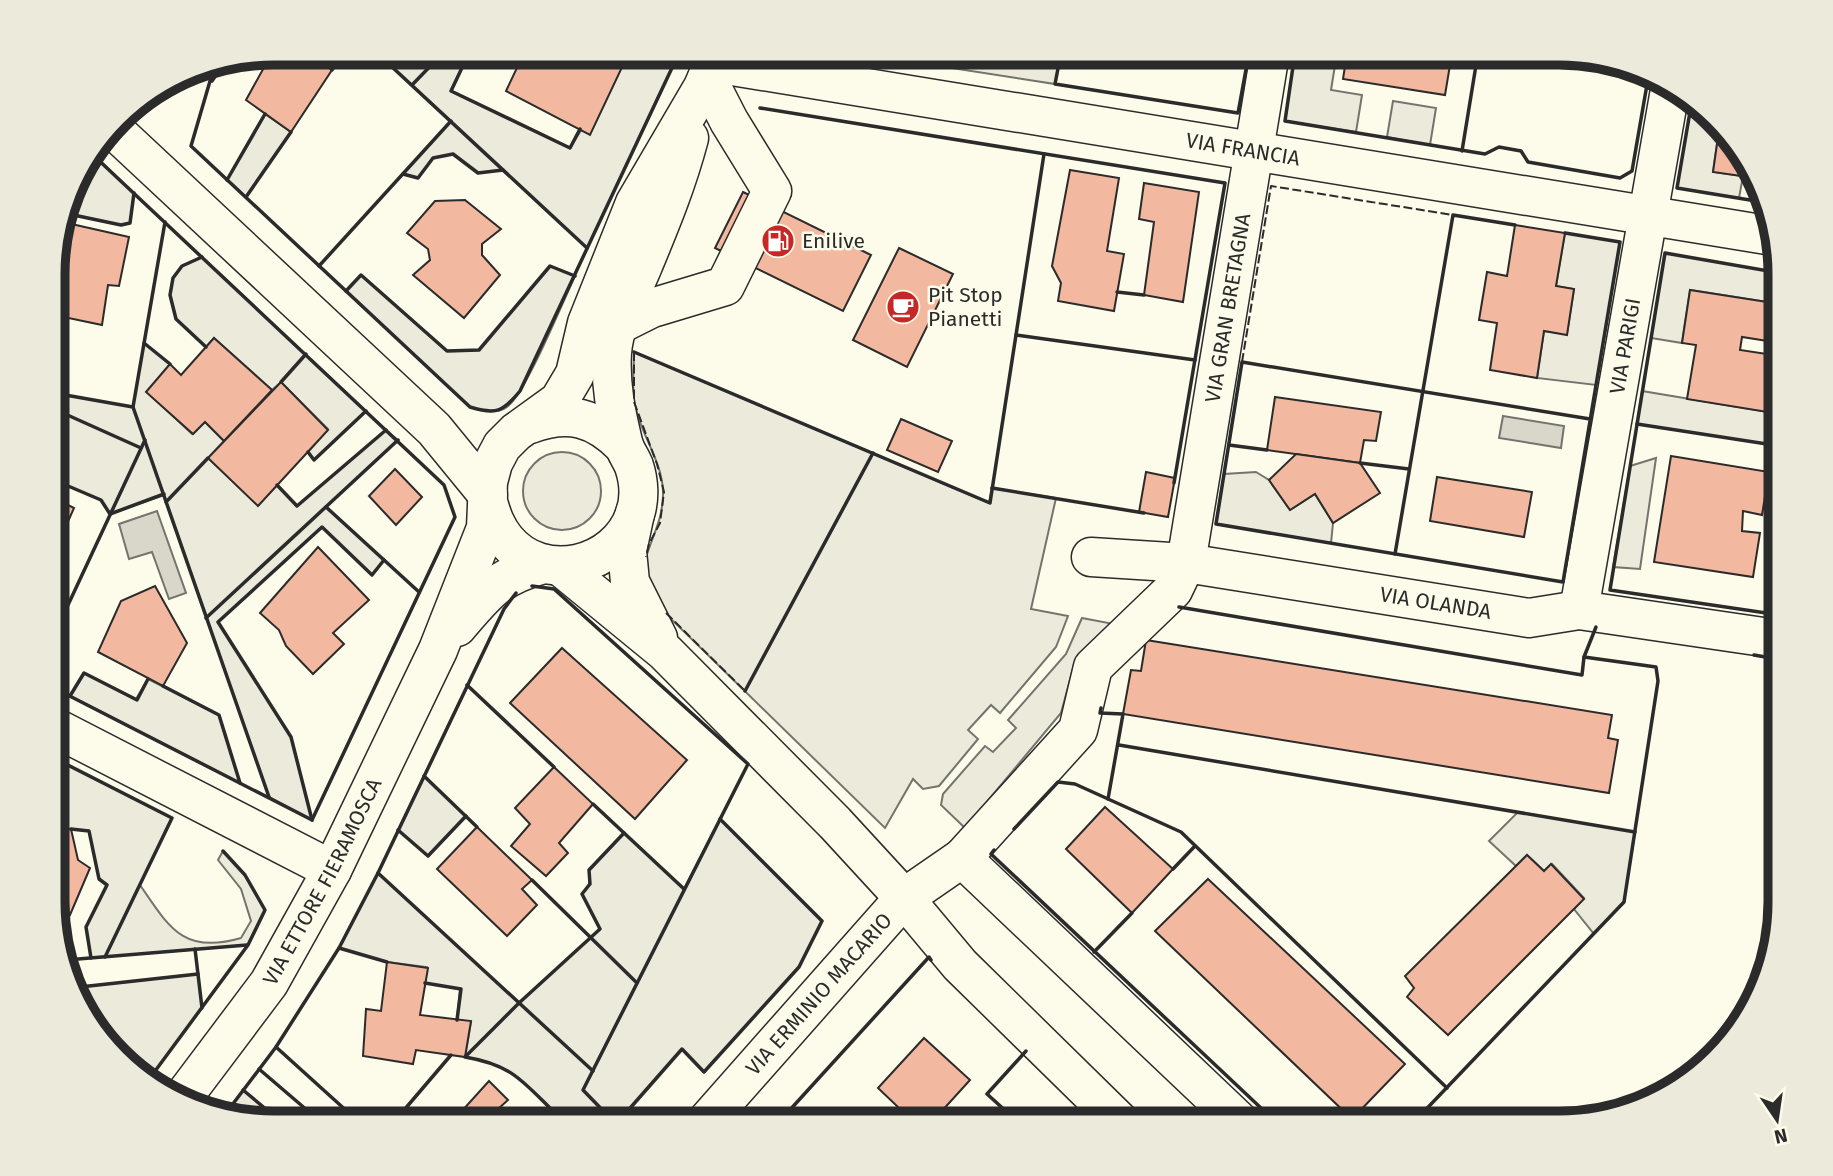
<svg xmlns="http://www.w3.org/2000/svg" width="1833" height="1176" viewBox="0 0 1833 1176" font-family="'Fira Sans',sans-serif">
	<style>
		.green { fill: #ecebdb; stroke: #74746e; stroke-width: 2 }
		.water { fill: #d8d7c9; stroke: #74746e; stroke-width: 2 }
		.building { fill: #f2b8a0; stroke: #2b2b2b; stroke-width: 2 }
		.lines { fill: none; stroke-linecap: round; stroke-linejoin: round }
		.minor-casing { stroke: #2b2b2b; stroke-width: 41 }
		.major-casing { stroke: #2b2b2b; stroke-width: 41 }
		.minor { stroke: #fdfbea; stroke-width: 38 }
		.major { stroke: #fdfbea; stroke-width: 38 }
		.fence { stroke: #2b2b2b; stroke-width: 2; stroke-dasharray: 9 3.5; stroke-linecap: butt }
		.wall { stroke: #2b2b2b; stroke-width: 3.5 }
		.labels { text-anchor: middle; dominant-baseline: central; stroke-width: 5; stroke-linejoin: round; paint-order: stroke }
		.street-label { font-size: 21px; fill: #2b2b2b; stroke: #fdfbea }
		.poi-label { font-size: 21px; fill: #2b2b2b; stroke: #fdfbea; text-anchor: start }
		.rim { fill: none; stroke: #2b2b2b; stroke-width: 9 }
	</style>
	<rect width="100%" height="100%" fill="#fdfbea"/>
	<g class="green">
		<polygon points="377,53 469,53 451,91 570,148 623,63 602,53 679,53 587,248 503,170 478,173 453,154 433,158 418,178 403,174 451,121"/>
		<polygon points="855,53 1061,53 1055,84"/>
		<polygon points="1295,53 1337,53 1331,90 1362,95 1356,132 1285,121"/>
		<polygon points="1692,100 1719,130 1713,172 1743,176 1739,198 1677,188"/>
		<polygon points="1393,101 1436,108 1430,145 1387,137"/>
		<polygon points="265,114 291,132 246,197 227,180"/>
		<polygon points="93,154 134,193 130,223 121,225 64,213 76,176 86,177"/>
		<polygon points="1565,233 1620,242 1596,385 1537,378 1544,331 1567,334 1574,289 1556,286"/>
		<polygon points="1665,253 1780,273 1780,304 1690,290 1682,343 1651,338"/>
		<polygon points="202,257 366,411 314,460 308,452 328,429 281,382 272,390 214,338 206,347 176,319 170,295 173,278 182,266"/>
		<path d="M550,266L575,276C563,301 525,395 507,407C496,415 482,410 470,407L346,291L361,275L447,351L479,350Z"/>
		<polygon points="144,343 170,364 147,392 192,434 205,422 224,441 208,458 258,505 277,485 297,506 386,430 398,440 326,507 384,560 372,575 322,527 218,622 291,737 312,820 269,797 164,495 110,514 101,500 54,480 54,393 133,407"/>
		<path d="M634,352L989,503L992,488L1056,498L1031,609L1068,616L1056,647L1000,713L991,705L968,730L978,739L939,786L923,789L913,779L885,828L668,616L643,568C649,542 663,521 663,495C664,462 639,433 634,401C632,386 634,368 634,352Z"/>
		<polygon points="1642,391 1780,414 1780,446 1637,424"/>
		<circle cx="562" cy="491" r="39"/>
		<polygon points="1656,458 1640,569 1613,567 1630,466"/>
		<polygon points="1256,472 1269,480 1290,510 1315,494 1333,523 1331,543 1216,524 1224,474"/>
		<polygon points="1082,618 1114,624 1075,661 1061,713 965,828 941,805 943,794 985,746 993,752 1016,728 1008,720 1066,654"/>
		<polygon points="84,673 136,699 148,679 219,715 240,783 70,696"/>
		<path d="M54,758L172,818L140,885C169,927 183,955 241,938L251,921L241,889L218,860L223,851L245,875L265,910L248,945L91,958L86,927L107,885L99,879L89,831L71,829L54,832Z"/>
		<polygon points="424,776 466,816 428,856 398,830"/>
		<polygon points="1518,812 1635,832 1624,902 1594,934 1574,909 1584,898 1552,864 1544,871 1527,855 1516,866 1489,841"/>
		<path d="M720,819L822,921L799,967L704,1072L682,1049L617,1123H547L556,1114C523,1081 513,1065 465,1057L471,1022L457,1020L460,989L425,983L427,967L387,962L339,948L378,873L519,1003L600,929L582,894L589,884V870L624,833L684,889Z"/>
		<polygon points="198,974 202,1008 147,1082 90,1025 77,991 80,987"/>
		<polygon points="243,1090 279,1120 279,1123 223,1117"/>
	</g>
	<g class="water">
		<polygon points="1503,416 1564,426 1561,448 1499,438"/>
		<polygon points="157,511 186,593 169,599 152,552 129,559 119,524"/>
	</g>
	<g class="building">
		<polygon points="272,53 305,53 332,70 291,132 246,100"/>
		<polygon points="524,53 602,53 624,63 590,135 506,91"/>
		<polygon points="1347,53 1452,53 1445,95 1343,79"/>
		<polygon points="1719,130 1751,163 1755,178 1713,172"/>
		<polygon points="1070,170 1119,178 1107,251 1124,254 1114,311 1058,301 1061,283 1052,266"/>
		<polygon points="1144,183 1199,192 1183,302 1144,295 1154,222 1139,219"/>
		<polygon points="743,192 871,255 843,311 715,248"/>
		<polygon points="465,200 501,229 482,244 482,255 500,275 464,318 413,275 430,260 428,249 407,233 435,201"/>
		<polygon points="67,223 129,237 119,286 108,285 102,325 54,315 54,246 57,237 63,235"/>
		<polygon points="1515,225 1565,233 1556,286 1574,289 1567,335 1544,331 1537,378 1490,370 1497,323 1479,320 1487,272 1507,276"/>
		<polygon points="899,248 953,274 907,367 853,340"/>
		<polygon points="1690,290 1780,304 1780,343 1742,337 1740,350 1780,356 1780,414 1687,399 1696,345 1682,343"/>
		<polygon points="214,338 272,390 224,441 205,422 193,434 146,392 170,364 181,375"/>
		<polygon points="281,382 328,430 258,506 208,458"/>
		<polygon points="1275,397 1381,412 1376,441 1364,440 1360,463 1267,450"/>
		<polygon points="901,419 952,441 938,472 887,450"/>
		<polygon points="1296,454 1360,463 1380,493 1333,523 1315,494 1290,510 1269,480"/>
		<polygon points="1671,456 1769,472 1762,515 1743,511 1742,531 1760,533 1753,577 1654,562"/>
		<polygon points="395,469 422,497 396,525 369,496"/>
		<polygon points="1146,472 1175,478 1168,517 1139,512"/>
		<polygon points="1437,477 1532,492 1524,537 1430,521"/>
		<polygon points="54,498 74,508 55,551 54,551"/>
		<polygon points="318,547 369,600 333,633 344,644 313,674 286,646 279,630 260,613"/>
		<polygon points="155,586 187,643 163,686 98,652 121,601"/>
		<polygon points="1146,640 1612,715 1608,738 1618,740 1609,793 1123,714 1131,670 1141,671"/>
		<polygon points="562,648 687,760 635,819 510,703"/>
		<polygon points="554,767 593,804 559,843 568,853 546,876 511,846 530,824 515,808"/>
		<polygon points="1105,807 1173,869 1132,913 1066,849"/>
		<polygon points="477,827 532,880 522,889 537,905 507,936 437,869"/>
		<polygon points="71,829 78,860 90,868 70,915 54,910 54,832"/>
		<polygon points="1527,855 1544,871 1551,864 1584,899 1448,1035 1407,997 1414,988 1405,976"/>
		<polygon points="1208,879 1405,1064 1352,1119 1155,931"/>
		<polygon points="387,962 428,968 420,1015 471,1021 465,1057 416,1050 413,1064 363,1056 366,1009 381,1011"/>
		<polygon points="924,1038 970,1080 931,1123 883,1123 898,1107 878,1088"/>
		<polygon points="489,1081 508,1100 498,1109 512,1123 451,1123"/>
	</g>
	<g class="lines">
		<defs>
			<g id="minor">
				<path id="s1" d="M714,63L1773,236"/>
				<polyline points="618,325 652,308 725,286 772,191 729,121 707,78"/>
				<polyline points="635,513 627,551 630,582 658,638"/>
				<path id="s2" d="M1091,557L1186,563L1529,618L1579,610L1770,638L1780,641"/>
				<polyline points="560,566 665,652 835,823 904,898 960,965 1121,1123"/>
				<path id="s3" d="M1579,610L1671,84"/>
				<polyline points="54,727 332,870"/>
				<path id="s4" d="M962,858L1078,730L1093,667L1173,590L1186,563L1270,53"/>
				<path id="s5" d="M705,1123L904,898L962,858L1241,1123"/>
			</g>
			<g id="major">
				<polyline points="112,128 434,429 488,495"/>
				<path d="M530,424C569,410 595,417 624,446"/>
				<path d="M488,502C492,516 496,528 506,540C543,585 617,567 635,514C640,499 639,481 634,466C631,458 625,451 623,442C616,413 610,384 612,353C614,322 633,291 644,263C662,220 677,183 689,138"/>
				<path d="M457,627C488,591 497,577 544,564"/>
				<path id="s6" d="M181,1100L269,983L332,870L438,650L486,528L488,482L493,463L502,446L516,432L559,401L575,374L587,323L635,203L703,87L718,53"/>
			</g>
		</defs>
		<use href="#minor" class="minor-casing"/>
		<use href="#major" class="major-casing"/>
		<use href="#minor" class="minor"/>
		<use href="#major" class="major"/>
		<g class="fence">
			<polyline points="634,352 634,402 657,464 664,492 660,523 649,544 646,557"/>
			<polyline points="1242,362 1271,186 1453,215"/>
			<polyline points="666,613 745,691"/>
		</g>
		<g class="wall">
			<polyline points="377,53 587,248"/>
			<polyline points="469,53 451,91 570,148 580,129"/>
			<polyline points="1061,53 1055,84 1238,113 1249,53"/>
			<polyline points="1295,53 1285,121 1485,154 1499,147 1521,151 1528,162 1620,178 1632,171 1649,73"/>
			<path d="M215,64L191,146L470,407C496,415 503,412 520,391L679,53"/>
			<polyline points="332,70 345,53"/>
			<polyline points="212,81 225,62"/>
			<polyline points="412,85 443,53"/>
			<polyline points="1692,100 1677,188 1762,202"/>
			<polyline points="760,108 1225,183 1174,483"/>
			<polyline points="1462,151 1478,53"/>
			<polyline points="403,174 418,178 433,158 453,154 478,173 503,170"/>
			<polyline points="76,175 86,177 93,154"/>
			<polyline points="227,180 265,114"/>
			<polyline points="246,197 291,132"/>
			<polyline points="64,213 121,225 130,223 134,193"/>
			<polyline points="165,222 133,407 269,797"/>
			<polyline points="1565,233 1620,242 1563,582 1216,524 1242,362 1590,419"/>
			<polyline points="202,257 182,266 173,278 170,295 176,319 206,347"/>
			<polyline points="319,266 451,121"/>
			<polyline points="1780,273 1665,253 1610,590 1780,615"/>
			<polyline points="346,291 361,275 447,351 479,350 550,266 575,276"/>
			<polyline points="1117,292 1144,295"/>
			<polyline points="1016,335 1195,360"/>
			<polyline points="144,343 170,364"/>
			<polyline points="634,352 990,503 1044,154"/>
			<polyline points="281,382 306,354"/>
			<polyline points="54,393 133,407"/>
			<polyline points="54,409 141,448"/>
			<polyline points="1637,424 1780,446"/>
			<polyline points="1229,445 1267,450"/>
			<polyline points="308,452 314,460 366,411"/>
			<polyline points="1360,463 1409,469"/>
			<polyline points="54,480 101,500 110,514 164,494"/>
			<polyline points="277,485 297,506 386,430"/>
			<polyline points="992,488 1144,513"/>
			<polyline points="166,502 208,458"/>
			<polyline points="326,507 419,592"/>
			<polyline points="1395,554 1453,215 1515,225"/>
			<polyline points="532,586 554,589 748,764 583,1090 615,1123"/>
			<polyline points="1179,607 1582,675 1584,657 1656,667 1658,681 1624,902 1413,1123"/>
			<polyline points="206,618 398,440"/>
			<polyline points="54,635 145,440"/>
			<polyline points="1754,655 1777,659 1776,690 1780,719"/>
			<polyline points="1584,657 1596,627"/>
			<polyline points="467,685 554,767"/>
			<polyline points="163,686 219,715 240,783"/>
			<polyline points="54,688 312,820 455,517 444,485 92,154"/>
			<polyline points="745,691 873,453"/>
			<polyline points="70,696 84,673 137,700 148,679"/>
			<polyline points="1101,708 1100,713 1123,714 1108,799"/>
			<polyline points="1119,745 1635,832"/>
			<polyline points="54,758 172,818 105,957"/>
			<polyline points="424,776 477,827"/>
			<polyline points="593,804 684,889"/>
			<polyline points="312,820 291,737 218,622 322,527 372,575 384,560"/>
			<polyline points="71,829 89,831 99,879 107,885 86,927 91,958"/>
			<polyline points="1014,829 1058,782 1075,784 1181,832 1447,1088"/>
			<polyline points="398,830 428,856 466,816"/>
			<polyline points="994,850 991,854 1277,1123"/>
			<polyline points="1173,869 1195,846"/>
			<polyline points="378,873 593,1071"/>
			<polyline points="532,880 637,983"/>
			<polyline points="339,948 387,962"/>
			<polyline points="195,949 202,1008"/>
			<polyline points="1094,952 1132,913"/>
			<polyline points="66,960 247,945"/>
			<polyline points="425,983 461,989 457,1020"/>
			<polyline points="77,991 80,987 198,974"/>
			<polyline points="276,1047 360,1123"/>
			<polyline points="259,1069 322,1123"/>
			<polyline points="147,1082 248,945 265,910 245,875 223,851"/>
			<polyline points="243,1090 279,1120 279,1123"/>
			<polyline points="223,1117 276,1047 339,948 378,873 504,609 516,593"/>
			<polyline points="393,1123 451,1055"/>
			<path d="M547,1123L556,1114C523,1082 513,1065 465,1057L519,1003L600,929L582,894L590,884L589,870L624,833"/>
			<polyline points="617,1123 682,1049 704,1072 799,967 822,921 720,819"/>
			<polyline points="778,1123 929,957 931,960"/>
			<polyline points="1019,1123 987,1094 1026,1051"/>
		</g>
	</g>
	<defs>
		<symbol id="fuel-disc" viewBox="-11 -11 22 22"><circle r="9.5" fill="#c62828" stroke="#fdfbea"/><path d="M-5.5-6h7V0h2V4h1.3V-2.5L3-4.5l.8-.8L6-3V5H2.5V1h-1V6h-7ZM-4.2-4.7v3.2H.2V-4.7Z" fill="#fff"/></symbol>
		<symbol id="cafe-disc" viewBox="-11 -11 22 22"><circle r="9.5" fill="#c62828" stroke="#fdfbea"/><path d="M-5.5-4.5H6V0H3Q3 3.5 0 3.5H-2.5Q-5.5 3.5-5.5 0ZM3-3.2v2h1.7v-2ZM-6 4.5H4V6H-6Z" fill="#fff"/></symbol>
	</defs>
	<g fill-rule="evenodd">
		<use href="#fuel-disc" x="759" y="222" width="38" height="38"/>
		<use href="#cafe-disc" x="884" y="288" width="38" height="38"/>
	</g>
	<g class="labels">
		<g class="street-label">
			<text stroke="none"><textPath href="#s1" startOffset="536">VIA FRANCIA</textPath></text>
			<text stroke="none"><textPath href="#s4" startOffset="637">VIA GRAN BRETAGNA</textPath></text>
			<text stroke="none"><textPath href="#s3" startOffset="268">VIA PARIGI</textPath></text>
			<text stroke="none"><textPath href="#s2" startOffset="348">VIA OLANDA</textPath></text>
			<text stroke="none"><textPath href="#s6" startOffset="261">VIA ETTORE FIERAMOSCA</textPath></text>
			<text stroke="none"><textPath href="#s5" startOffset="172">VIA ERMINIO MACARIO</textPath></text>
		</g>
		<g class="poi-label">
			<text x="802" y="241">Enilive</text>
			<text x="928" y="295">Pit Stop<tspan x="928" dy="24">Pianetti</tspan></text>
		</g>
	</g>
	<path d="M0 0H1833V1176H0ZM274 65H1559A209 209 0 0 1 1768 274V902A209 209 0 0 1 1559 1111H274A209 209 0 0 1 65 902V274A209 209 0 0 1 274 65Z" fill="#eceadb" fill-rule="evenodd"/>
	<path class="rim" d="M274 65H1559A209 209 0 0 1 1768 274V902A209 209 0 0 1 1559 1111H274A209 209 0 0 1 65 902V274A209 209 0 0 1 274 65Z"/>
	<g transform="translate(1777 1120) rotate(167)" stroke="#fdfbea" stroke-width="5" paint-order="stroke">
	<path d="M0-5L12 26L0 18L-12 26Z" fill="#2b2b2b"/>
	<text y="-10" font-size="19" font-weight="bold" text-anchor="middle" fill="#2b2b2b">N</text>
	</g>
</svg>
